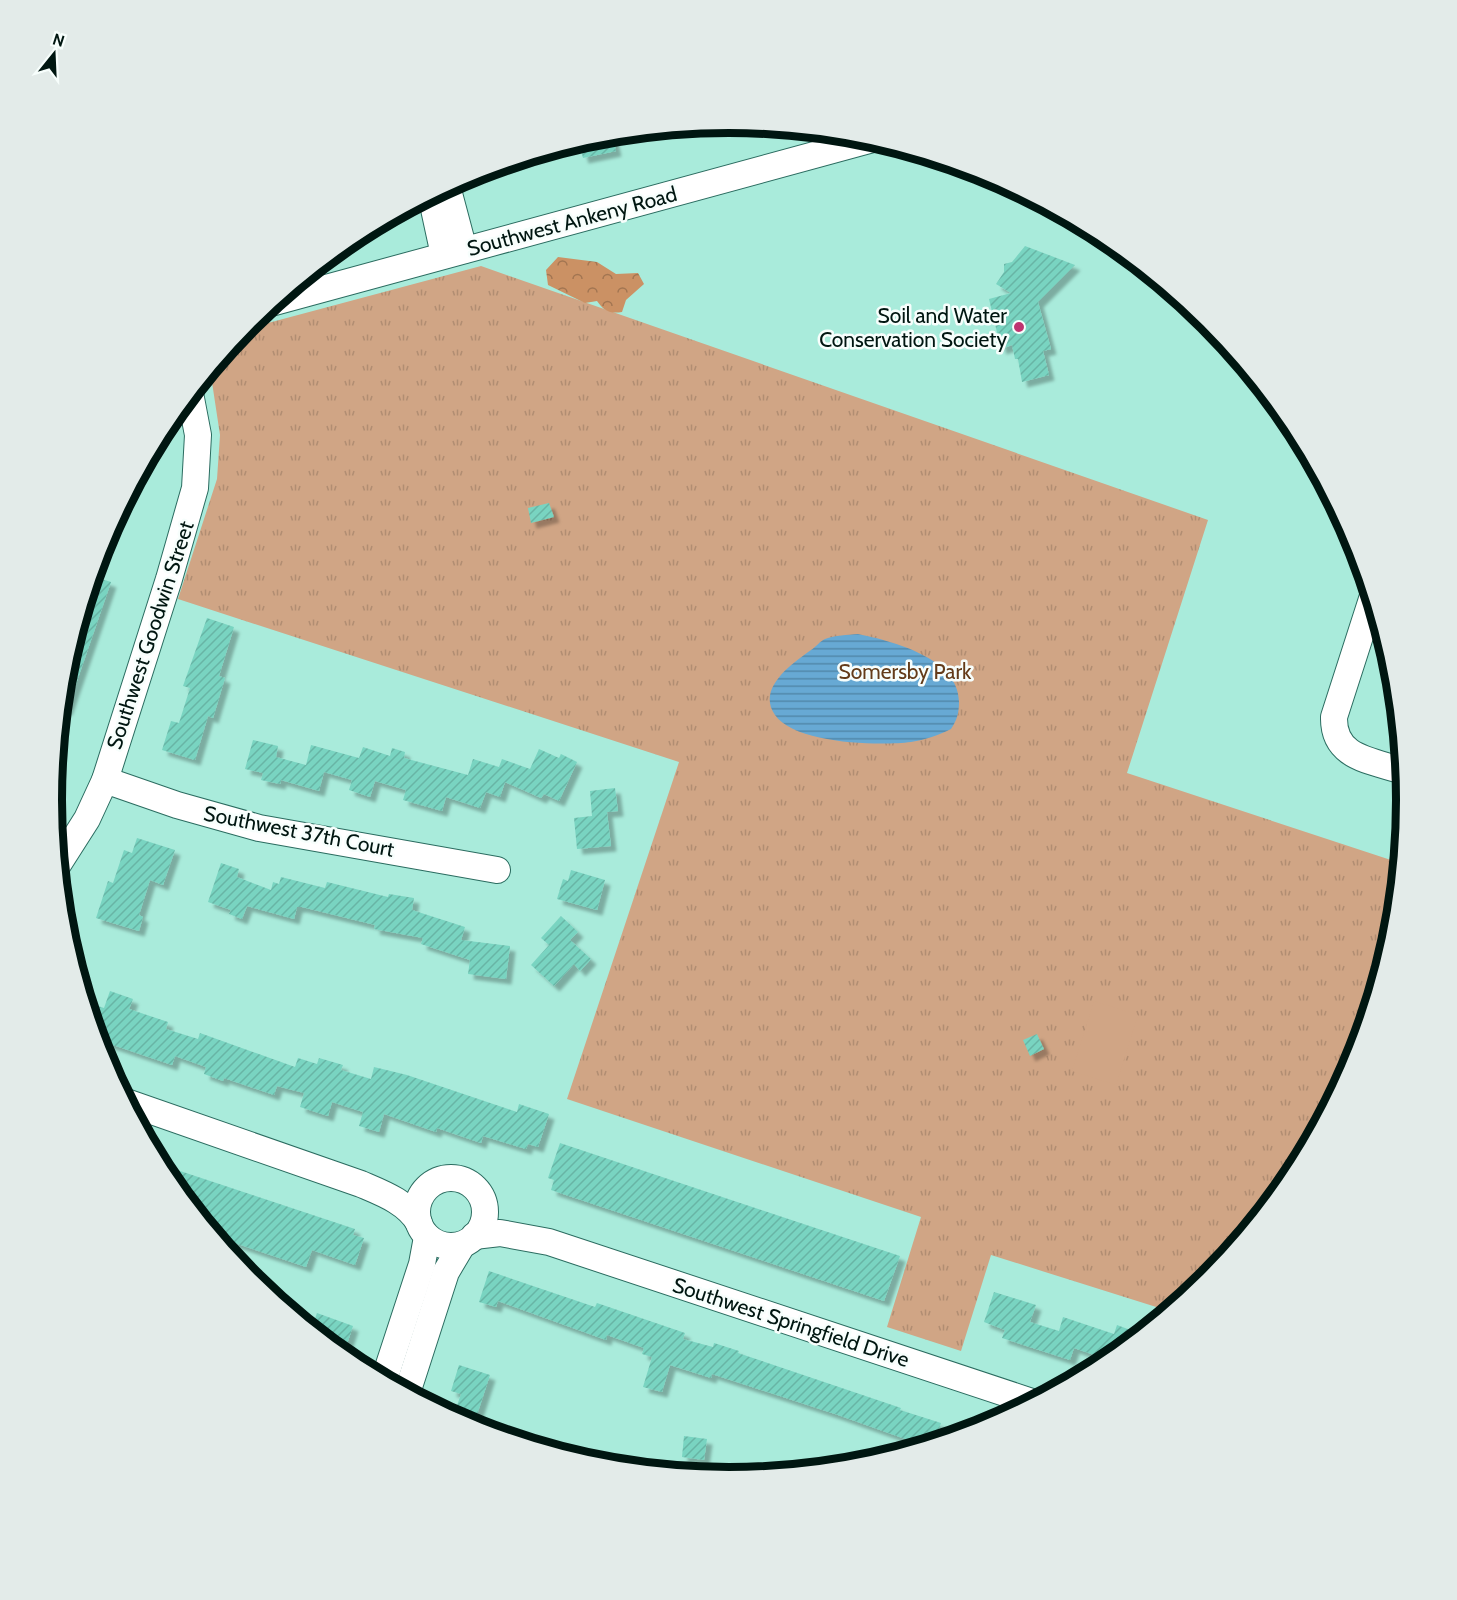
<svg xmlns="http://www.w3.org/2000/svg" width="1457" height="1600" viewBox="0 0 1457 1600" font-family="Cabin,sans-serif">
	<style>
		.grass { fill: url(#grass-tufts) }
		.forest { fill: url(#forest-crowns) }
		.pitch { fill: #d0a585 }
		.water { fill: url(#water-rules) }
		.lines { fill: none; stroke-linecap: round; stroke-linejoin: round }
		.stream { stroke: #67a9d4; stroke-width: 5 }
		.building { fill: url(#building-hatch); filter: url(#shadow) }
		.minor-casing { stroke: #2b6c60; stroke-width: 28 }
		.minor { stroke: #fff; stroke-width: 26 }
		.poi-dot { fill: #be3470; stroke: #f7fefc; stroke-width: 2 }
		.labels { text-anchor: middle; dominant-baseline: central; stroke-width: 5; stroke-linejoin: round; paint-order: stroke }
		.street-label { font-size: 21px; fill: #001611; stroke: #f7fefc }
		.poi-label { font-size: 21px; fill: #001611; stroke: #f7fefc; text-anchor: end }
		.park-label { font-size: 21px; fill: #633b19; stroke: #f7fefc }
		.rim { fill: none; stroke: #001611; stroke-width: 8 }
	</style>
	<defs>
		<pattern id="grass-tufts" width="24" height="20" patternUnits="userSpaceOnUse" patternTransform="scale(1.5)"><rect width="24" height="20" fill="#d0a585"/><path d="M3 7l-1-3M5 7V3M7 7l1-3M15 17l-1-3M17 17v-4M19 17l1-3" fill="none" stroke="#b18d72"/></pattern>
		<pattern id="forest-crowns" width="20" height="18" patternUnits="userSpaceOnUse" patternTransform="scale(1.5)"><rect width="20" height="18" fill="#cb9164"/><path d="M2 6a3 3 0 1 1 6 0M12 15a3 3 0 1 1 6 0" fill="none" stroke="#a27551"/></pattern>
		<pattern id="water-rules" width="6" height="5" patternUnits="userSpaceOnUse" patternTransform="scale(1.5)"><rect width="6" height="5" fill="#67a9d4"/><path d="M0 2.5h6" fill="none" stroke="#5289ab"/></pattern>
		<pattern id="building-hatch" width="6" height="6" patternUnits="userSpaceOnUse" patternTransform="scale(1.5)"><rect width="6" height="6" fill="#79d4c1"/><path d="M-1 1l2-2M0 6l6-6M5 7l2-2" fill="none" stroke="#67b5a5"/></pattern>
		<filter id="shadow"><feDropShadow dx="5.5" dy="5.5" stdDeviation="1.5" flood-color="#0004"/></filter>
	</defs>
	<rect width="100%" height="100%" fill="#a9ebdb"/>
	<polygon class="grass" points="481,266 1208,520 1127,773 1400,863 1393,933 1354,1060 1292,1177 1207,1279 1169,1311 991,1255 961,1351 887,1327 921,1217 567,1099 679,762 178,599 217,479 220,435 210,369 242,330"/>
	<path class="forest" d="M558,257L597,262L616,274L638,273L644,284L626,300L622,312C610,314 604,311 597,301L585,303L548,285L546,270Z"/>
	<polygon class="pitch" points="1094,1001 1138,1015 1116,1085 1072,1071"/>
	<path class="water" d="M858,634C892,641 959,658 959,702C959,713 957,720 951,729C939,735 925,740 911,742C879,746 795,744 775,715C756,688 793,663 811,650C816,647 820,641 825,639C835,635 847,635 858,634Z"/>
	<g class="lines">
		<polyline class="stream" points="1181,299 1197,323 1225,342"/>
	</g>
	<g class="building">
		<polygon points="612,134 616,151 583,158 579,141"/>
		<polygon points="1025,246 1075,265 1038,302 1051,349 1043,351 1049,375 1022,382 1018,359 1015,359 1012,345 1001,349 989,299 1011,293 996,284 1004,272 1004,264 1012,262"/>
		<polygon points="549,503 554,517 531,523 528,508"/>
		<polygon points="92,576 111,582 67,710 60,709 64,667"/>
		<polygon points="207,618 234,627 219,676 225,678 213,718 208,716 195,760 162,750 171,721 179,723 190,688 183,686"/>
		<polygon points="253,740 278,746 276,757 306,765 311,745 359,758 363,747 390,756 392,748 405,752 404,758 468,775 473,759 499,767 502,759 530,769 539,749 559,758 561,754 577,762 559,801 544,794 541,798 505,782 500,797 486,792 480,808 446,797 442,811 403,800 406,790 375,781 370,797 349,790 352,780 324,772 319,791 281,780 280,784 261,780 263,773 245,769"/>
		<polygon points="615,788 618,811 607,812 611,846 577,849 574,818 592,816 590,791"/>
		<polygon points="137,838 175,850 163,885 150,880 139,915 143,917 139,931 96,918 108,881 113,883 124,850 132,853"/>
		<polygon points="221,863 239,869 237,877 271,890 273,882 279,884 281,877 325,888 327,882 388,897 389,894 414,898 412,910 465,927 461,940 510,946 506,979 468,974 470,960 421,944 423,938 374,929 375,925 302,907 297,907 294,919 247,906 242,919 229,914 231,910 208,902"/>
		<polygon points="571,870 605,880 597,910 557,899 563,879 568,881"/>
		<polygon points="561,916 578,932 570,940 591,959 580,971 574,964 554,986 531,965 549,945 541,938"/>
		<polygon points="110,991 133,999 129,1009 168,1022 166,1029 198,1039 200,1033 295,1067 298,1058 317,1064 319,1058 343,1065 341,1070 371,1079 374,1067 407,1075 517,1112 519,1104 549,1114 538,1147 528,1144 526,1149 483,1136 481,1143 437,1128 436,1132 384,1114 379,1132 359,1126 363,1112 332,1102 328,1116 300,1107 304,1093 277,1086 274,1095 224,1078 223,1081 204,1074 206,1067 175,1056 172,1065 104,1042 107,1033 93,1028 92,1024 98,1006 104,1008"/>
		<polygon points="1037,1034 1044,1049 1030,1056 1023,1040"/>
		<polygon points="560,1143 900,1256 884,1301 551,1190 554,1180 548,1178"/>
		<polygon points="159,1164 355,1229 353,1235 364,1238 355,1265 312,1250 306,1267 214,1236 165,1176"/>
		<polygon points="489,1271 595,1307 597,1303 685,1333 683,1339 713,1347 714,1343 739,1351 738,1353 901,1408 900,1410 941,1423 939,1429 958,1435 908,1450 911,1441 838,1415 712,1374 711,1378 670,1365 662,1392 643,1387 652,1357 642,1354 644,1348 607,1335 606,1340 498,1301 496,1307 479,1302"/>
		<polygon points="994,1292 1036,1305 1030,1322 1059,1331 1063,1317 1114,1334 1117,1325 1141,1334 1109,1360 1074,1348 1070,1360 1002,1338 1005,1330 984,1322"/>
		<polygon points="317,1313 353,1326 346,1347 340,1345 338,1352 311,1330"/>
		<polygon points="459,1365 490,1375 473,1427 453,1417 461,1394 451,1391"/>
		<polygon points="684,1436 707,1439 704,1460 682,1457"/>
	</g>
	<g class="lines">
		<defs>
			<g id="minor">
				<polyline points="447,186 464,250"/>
				<polyline points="431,195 444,255"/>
				<polyline points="271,303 873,139"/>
				<path d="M1372,599L1334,717C1333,758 1370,760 1403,771"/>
				<polyline points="105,780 177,805 259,828 497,870"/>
				<polyline points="57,866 87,819 105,780 169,579 195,488 198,435 190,393"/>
				<path d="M126,1102L361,1184C382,1193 407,1202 419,1223"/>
				<circle cx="451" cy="1212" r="34"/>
				<polyline points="474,1236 500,1233 549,1242 1032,1402"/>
				<polyline points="384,1380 422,1264 427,1237"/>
				<polyline points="407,1393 446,1272 462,1245"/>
			</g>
		</defs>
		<use href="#minor" class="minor-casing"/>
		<use href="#minor" class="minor"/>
	</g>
	<circle class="poi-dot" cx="1019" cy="327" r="6"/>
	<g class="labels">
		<g class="street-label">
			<text transform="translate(572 221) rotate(-15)">Southwest Ankeny Road</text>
			<text transform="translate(150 635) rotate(-72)">Southwest Goodwin Street</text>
			<text transform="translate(299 831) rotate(11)">Southwest 37th Court</text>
			<text transform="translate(791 1322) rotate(18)">Southwest Springfield Drive</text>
		</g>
		<g class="poi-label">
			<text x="1007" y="315">Soil and Water<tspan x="1007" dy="24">Conservation Society</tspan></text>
		</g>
		<g class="park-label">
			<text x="905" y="671">Somersby Park</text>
		</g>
	</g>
	<path d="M0 0H1457V1600H0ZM62 800a667 667 0 1 1 1334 0a667 667 0 1 1-1334 0Z" fill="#e3ebe9" fill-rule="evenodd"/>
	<path class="rim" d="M62 800a667 667 0 1 1 1334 0a667 667 0 1 1-1334 0Z"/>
	<g transform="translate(54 54) rotate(18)" stroke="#f7fefc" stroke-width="4.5" paint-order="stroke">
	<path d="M0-4.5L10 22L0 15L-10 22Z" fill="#001611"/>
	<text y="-9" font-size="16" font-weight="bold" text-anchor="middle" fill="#001611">N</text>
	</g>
</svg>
